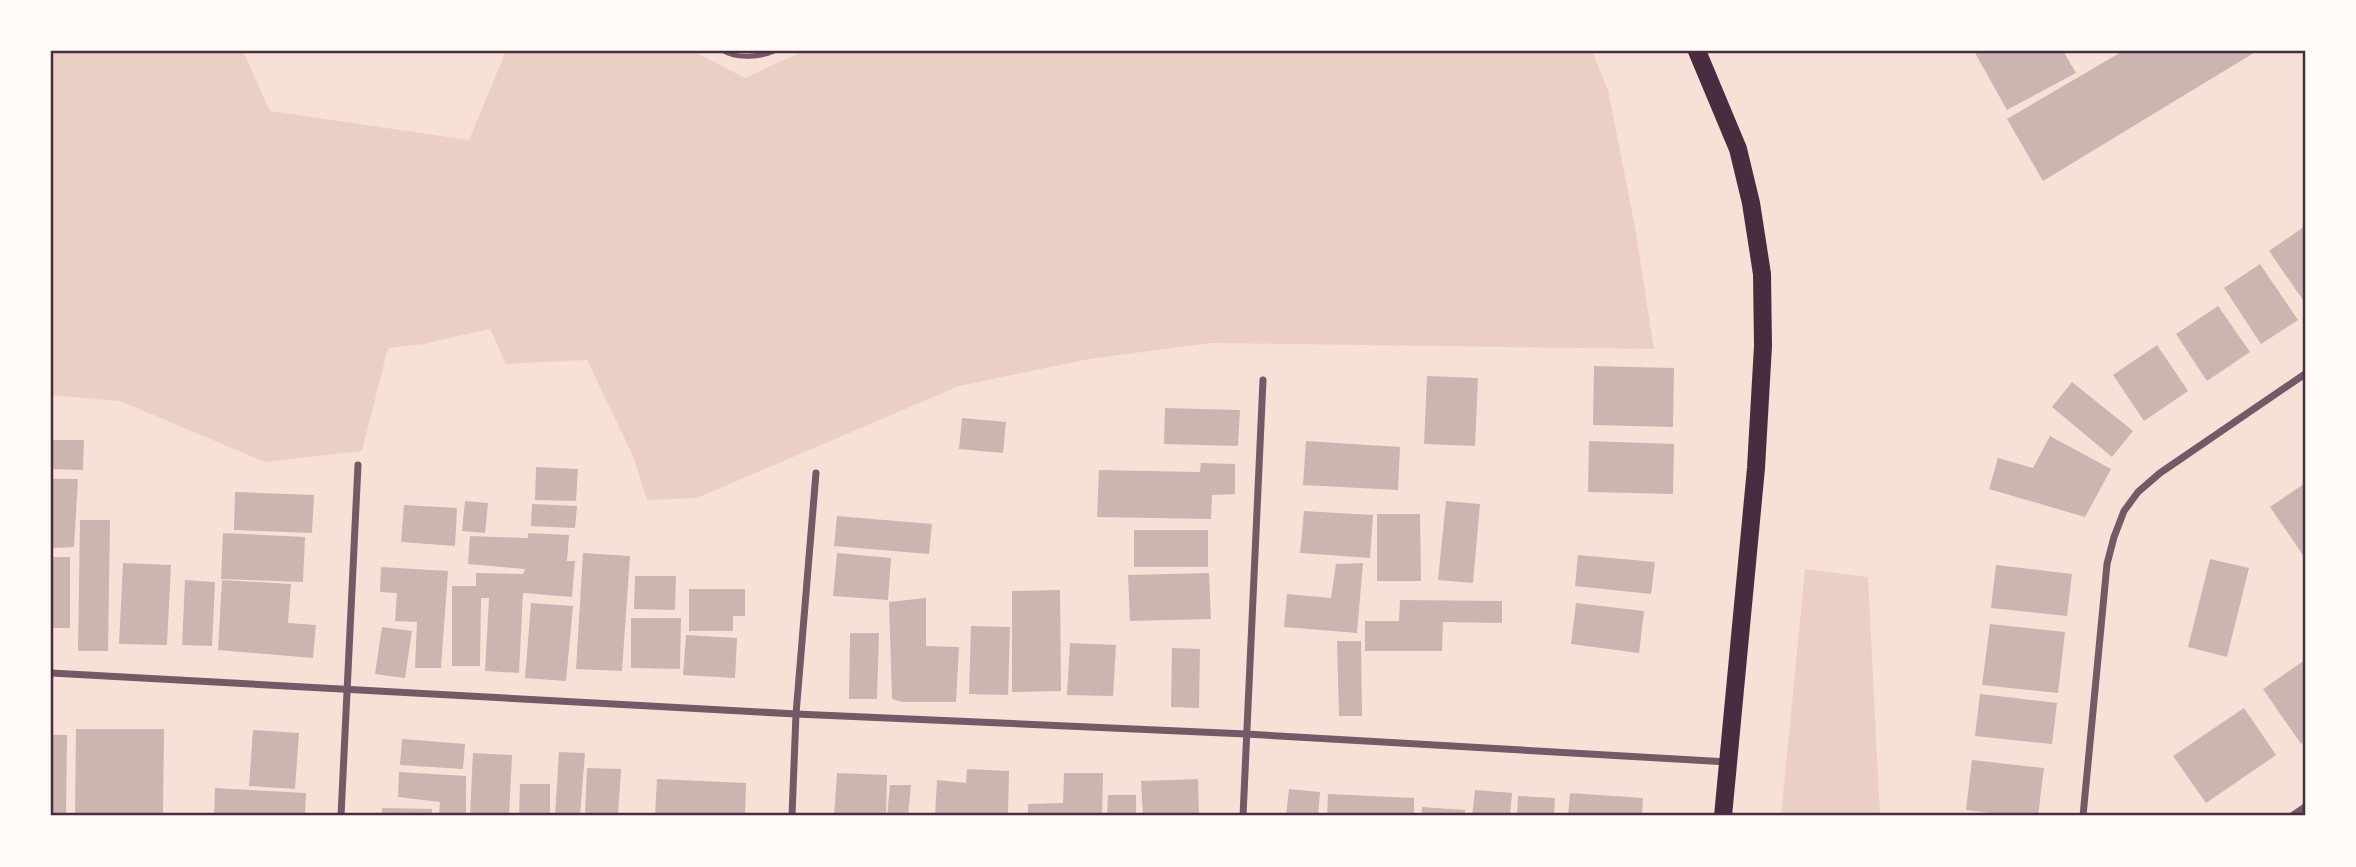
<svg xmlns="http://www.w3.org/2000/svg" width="2356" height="867" viewBox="0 0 2356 867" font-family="'Source Sans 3',sans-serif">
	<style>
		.green { fill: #ebcfc5 }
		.building { fill: #ccb4b1 }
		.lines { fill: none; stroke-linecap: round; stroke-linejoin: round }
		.service { stroke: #755966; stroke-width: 5 }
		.minor { stroke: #755966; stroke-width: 7 }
		.primary { stroke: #4a2c40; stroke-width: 18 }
		.neatline { fill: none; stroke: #4a2c40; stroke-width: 2.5 }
	</style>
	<rect width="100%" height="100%" fill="#f7e1d7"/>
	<g class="green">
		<polygon points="51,51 243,51 270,111 469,140 506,51 693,51 745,78 803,51 1592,51 1608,90 1635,227 1654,349 1210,343 1089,359 959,386 697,498 647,500 633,456 587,360 506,364 490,329 423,344 388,348 362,451 265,462 120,401 51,395"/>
		<polygon points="1805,569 1868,577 1880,816 1781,816"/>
	</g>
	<g class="building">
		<polygon points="1974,51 2063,51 2076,73 2007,110"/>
		<polygon points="2123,51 2257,51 2043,181 2007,119"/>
		<polygon points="2305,226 2305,303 2269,251"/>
		<polygon points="2260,264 2298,320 2261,344 2224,288"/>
		<polygon points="2218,306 2250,352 2207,381 2176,334"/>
		<polygon points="2157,345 2188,391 2144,421 2113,375"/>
		<polygon points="1594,366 1674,368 1673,427 1593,425"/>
		<polygon points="1427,376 1478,378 1475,446 1424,444"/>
		<polygon points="2072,382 2133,431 2112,457 2052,407"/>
		<polygon points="1165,408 1240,410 1238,446 1164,444"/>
		<polygon points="962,418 1006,422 1003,453 959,449"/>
		<polygon points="2050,436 2111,469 2085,517 1989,489 1998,458 2033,468"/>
		<polygon points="51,440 84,440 83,470 51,469"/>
		<polygon points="1306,441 1400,447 1398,490 1303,485"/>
		<polygon points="1589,441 1674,444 1673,494 1588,492"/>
		<polygon points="1201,463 1235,464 1235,494 1212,495 1211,519 1097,517 1099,470 1200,472"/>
		<polygon points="536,467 578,469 576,501 535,500"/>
		<polygon points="51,479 78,479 74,547 51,548"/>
		<polygon points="2305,483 2305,558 2270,507"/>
		<polygon points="235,492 314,495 312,533 234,530"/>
		<polygon points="465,501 488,503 485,533 462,531"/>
		<polygon points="1446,501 1480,504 1473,583 1438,580"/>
		<polygon points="532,504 577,506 575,528 531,526"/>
		<polygon points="404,505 457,508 455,546 401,542"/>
		<polygon points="1304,511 1373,515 1370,558 1300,553"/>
		<polygon points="1377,514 1420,514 1421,581 1377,581"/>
		<polygon points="837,516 932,524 929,554 834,546"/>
		<polygon points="80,520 110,520 108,651 78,651"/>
		<rect x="1134" y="530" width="74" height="37"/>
		<polygon points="223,533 305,537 303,582 221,579"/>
		<polygon points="528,533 569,535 567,561 575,561 572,597 523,593 519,673 485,671 489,598 481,598 480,666 452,666 452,586 476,586 476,573 523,574 525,569 468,564 470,536 528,538"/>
		<polygon points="583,553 630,556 622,671 576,669"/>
		<polygon points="837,553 891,558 888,600 833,596"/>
		<polygon points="1578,555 1655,562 1651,594 1575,586"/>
		<rect x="51" y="557" width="19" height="71"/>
		<polygon points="2210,559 2249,568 2227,657 2188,647"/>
		<polygon points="123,563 171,565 167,645 119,644"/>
		<polygon points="1363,563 1357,633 1284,627 1287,594 1331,598 1336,564"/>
		<polygon points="1996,565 2072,574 2067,616 1991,608"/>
		<polygon points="381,567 448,571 441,668 415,668 417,622 395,621 397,593 380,592"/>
		<polygon points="1209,573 1211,619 1130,621 1128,575"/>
		<polygon points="635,576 676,576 675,610 634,609"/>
		<polygon points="185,580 215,582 212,646 182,645"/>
		<polygon points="222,580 291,584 288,623 316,625 313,658 218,650"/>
		<polygon points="689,589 745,589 745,616 733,616 733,631 689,631"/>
		<polygon points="1060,590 1061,691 1012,692 1012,591"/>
		<polygon points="926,598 926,646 959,647 956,702 903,702 892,699 889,602"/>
		<polygon points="1400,600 1502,601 1502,623 1443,622 1442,651 1365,651 1365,621 1399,621"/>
		<polygon points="531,603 573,606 566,681 525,678"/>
		<polygon points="1576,603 1644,611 1639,653 1571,644"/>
		<polygon points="631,618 681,618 680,669 631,668"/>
		<polygon points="1990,624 2065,632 2058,693 1982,685"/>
		<polygon points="971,626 1010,627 1008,695 969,694"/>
		<polygon points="382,627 412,631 405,678 375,674"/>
		<polygon points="850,633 879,633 877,699 849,699"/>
		<polygon points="686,635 737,638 735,678 683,675"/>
		<polygon points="1337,641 1361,641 1362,716 1339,716"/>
		<polygon points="1070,643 1116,645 1113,696 1067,695"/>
		<polygon points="1172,648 1200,649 1199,708 1171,707"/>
		<polygon points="2305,660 2305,741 2301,744 2263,689"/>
		<polygon points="1980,694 2057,703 2052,744 1975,736"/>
		<polygon points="2244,708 2276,755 2206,803 2173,756"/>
		<polygon points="76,729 164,729 163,816 75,816"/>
		<polygon points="253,730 299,733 295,789 249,786"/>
		<polygon points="51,735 67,735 66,816 51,816"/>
		<polygon points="402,739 465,744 463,769 400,765"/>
		<polygon points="559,752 585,753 580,816 555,816"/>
		<polygon points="473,753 512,755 509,816 470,816"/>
		<polygon points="1972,760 2044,768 2038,816 2015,816 1966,810"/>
		<polygon points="587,768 621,769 618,816 585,816"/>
		<polygon points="967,769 1009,771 1008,816 935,816 937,780 966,783"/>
		<polygon points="399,772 466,776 466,816 439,816 440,802 398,797"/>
		<polygon points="837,773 887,775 886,816 834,816"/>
		<polygon points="1064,773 1103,773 1102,816 1028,816 1028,804 1063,803"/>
		<polygon points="657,779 746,783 745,816 655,816"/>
		<polygon points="1198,779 1199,816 1143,816 1141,781"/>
		<polygon points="520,784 550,784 550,816 519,816"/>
		<polygon points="890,785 911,785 908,816 887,816"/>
		<polygon points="215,788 306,793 305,816 214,816"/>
		<polygon points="1289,789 1320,792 1318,816 1286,816"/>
		<polygon points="1475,790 1512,793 1510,816 1472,816"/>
		<polygon points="1570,793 1643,798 1642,816 1568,816"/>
		<polygon points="1328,794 1414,798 1414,816 1327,816"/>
		<polygon points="1108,795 1136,795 1136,816 1107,816"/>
		<polygon points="1518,796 1555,798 1554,816 1517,816"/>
		<polygon points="1422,807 1465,810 1465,816 1421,816"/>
		<polygon points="382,808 432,809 432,816 382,816"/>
	</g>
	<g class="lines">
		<path class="service" d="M724,51C736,59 761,57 774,51"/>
		<g class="minor">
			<polyline points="51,673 796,714 1246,734 1728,762"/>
			<polyline points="341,816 358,465"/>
			<polyline points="792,816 796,714 816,473"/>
			<polyline points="1243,816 1263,380"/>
			<polyline points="2083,816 2107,564 2114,537 2124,511 2138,492 2160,473 2305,374"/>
			<polyline points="2292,816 2305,807"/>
		</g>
		<polyline class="primary" points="1697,51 1738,149 1751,203 1762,274 1763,346 1756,468 1723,816"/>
	</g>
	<rect width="2356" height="867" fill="none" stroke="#fffaf5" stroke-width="105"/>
	<rect x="52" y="52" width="2252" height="762" class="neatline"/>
</svg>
